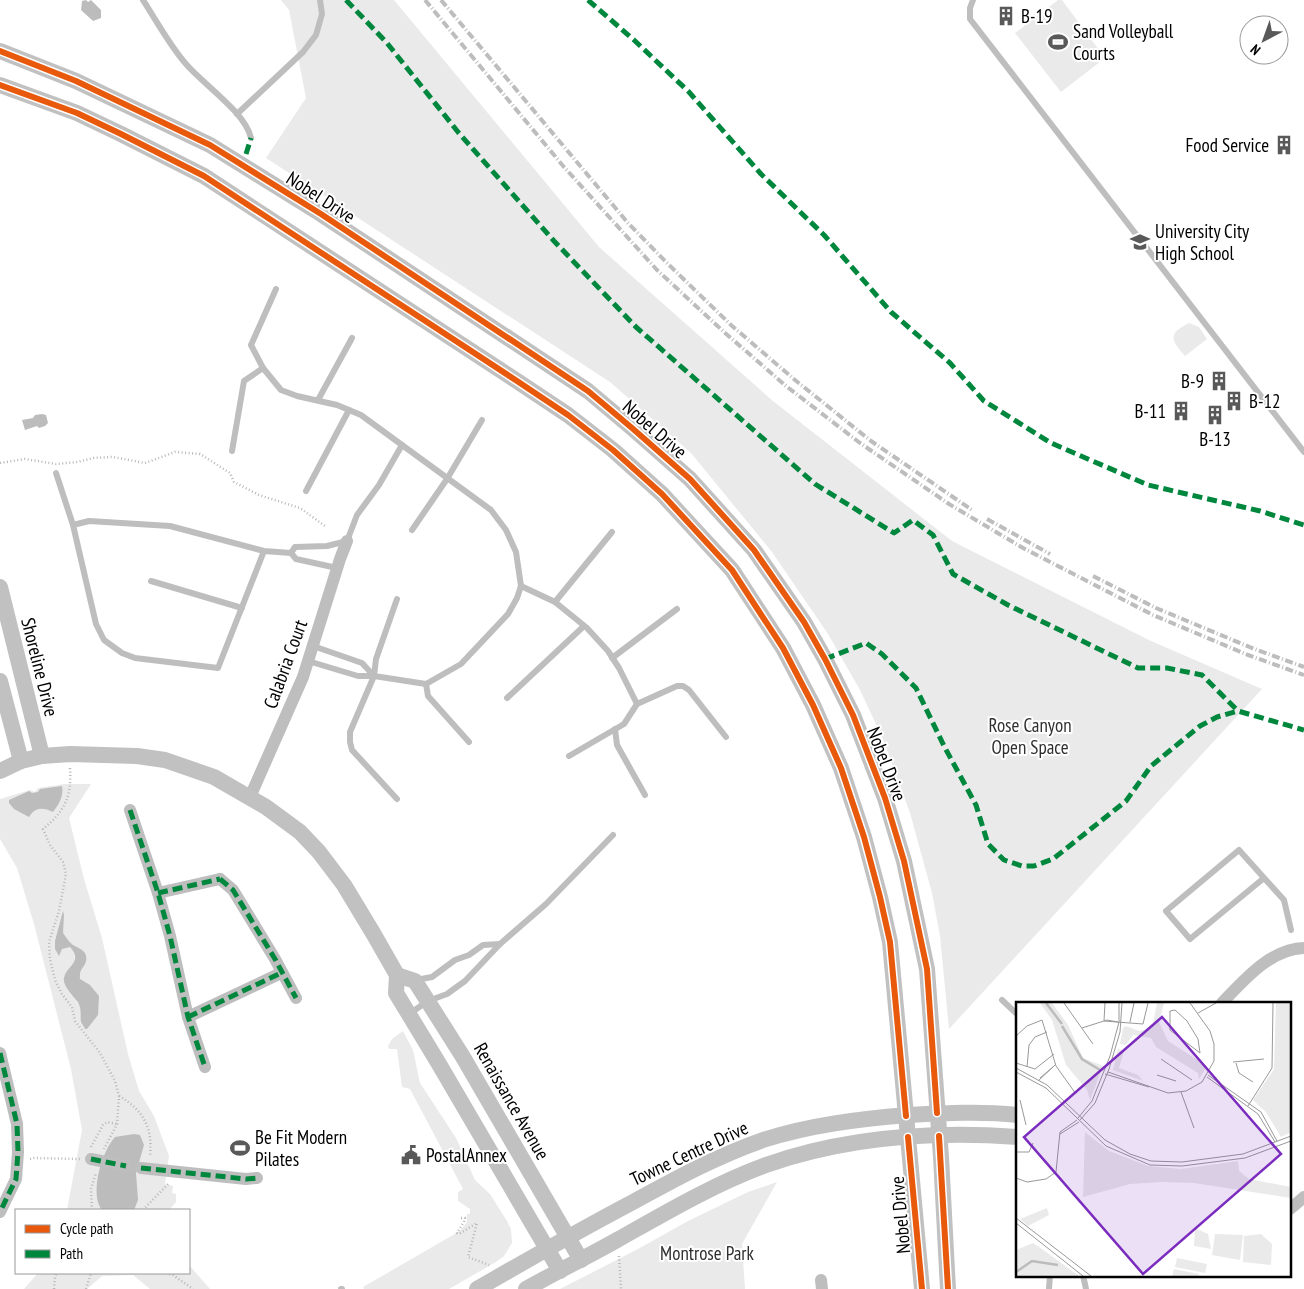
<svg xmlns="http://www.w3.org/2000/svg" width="1304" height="1289" viewBox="0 0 1304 1289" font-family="'PT Sans Narrow',sans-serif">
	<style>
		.green { fill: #eaeaea }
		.water { fill: #bcbcbc }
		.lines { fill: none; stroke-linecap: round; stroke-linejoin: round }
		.path { stroke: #b8b8b8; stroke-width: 2.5; stroke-dasharray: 1 2.5; stroke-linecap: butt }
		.lane { stroke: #bebebe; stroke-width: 6 }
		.street { stroke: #bebebe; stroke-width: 12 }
		.secondary { stroke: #c1c1c1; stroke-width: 16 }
		.rail { stroke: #bdbdbd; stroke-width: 4; stroke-dasharray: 8 2.5 1 2.5; stroke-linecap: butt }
		.street-bridge { stroke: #bebebe; stroke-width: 12 }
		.quiet { stroke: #00873e; stroke-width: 5; stroke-dasharray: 10 5; stroke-linecap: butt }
		.cycleway-casing { stroke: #fff; stroke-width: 9 }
		.cycleway { stroke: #e8590c; stroke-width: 6 }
		.labels { text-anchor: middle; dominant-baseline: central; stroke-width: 4; stroke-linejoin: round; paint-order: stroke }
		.poi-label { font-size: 19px; fill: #000; stroke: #fff; text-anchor: start }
		.street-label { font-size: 19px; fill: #000; stroke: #fff }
		.park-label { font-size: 19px; fill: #2f2f2f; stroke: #fff }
		.inset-river { fill: none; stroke: #bcbcbc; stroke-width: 2.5 }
		.inset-road { fill: none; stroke: #999; stroke-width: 1 }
		.view { fill: #7b2cbf; fill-opacity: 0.15; stroke: #7b2cbf; stroke-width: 2.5 }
		.inset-edge { fill: none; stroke: #000; stroke-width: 2.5 }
	</style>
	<rect width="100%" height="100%" fill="#fff"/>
	<g class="green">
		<polygon points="281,0 394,0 599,247 773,401 952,541 1151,641 1262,689 949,1029 940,936 932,893 910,813 883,739 860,690 828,634 772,552 691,453 610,382 266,158 306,98 289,10"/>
		<polygon points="1058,0 1062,0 1105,58 1061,92 1015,33"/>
		<path d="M1189,323L1199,327L1207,339L1185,356C1171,340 1167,334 1189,323Z"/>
		<polygon points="64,784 91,784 69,818 84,879 102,938 128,1054 139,1091 154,1116 169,1156 165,1184 173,1186 172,1193 176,1194 176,1202 169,1210 67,1210 82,1130 71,1069 34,924 17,868 0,839 0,799 30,790 35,792 38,788"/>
		<polygon points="403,1031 413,1050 420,1083 456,1138 475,1180 490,1194 507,1221 511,1229 512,1243 504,1256 496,1262 449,1289 364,1289 363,1287 460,1231 467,1222 467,1214 470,1214 470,1209 458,1201 458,1192 463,1189 410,1089 402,1087 397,1049 389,1049 388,1046 392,1039"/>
		<polygon points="777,1182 742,1244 745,1289 560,1289 638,1249 688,1221 748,1192"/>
		<polygon points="189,1265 210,1289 150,1289 133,1275 102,1276 87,1289 24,1289 38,1273 189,1273"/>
	</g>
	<g class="water">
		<polygon points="86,0 88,2 91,0 101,10 101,18 93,21 81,10 82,1"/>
		<polygon points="42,414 46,415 48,423 45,426 39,428 37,426 25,430 22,420 33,418 35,415"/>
		<path d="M62,786C64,796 59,804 53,812C43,807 35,807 29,817L14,809L9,803V800L29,791L32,793L38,792L40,789Z"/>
		<path d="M63,911L64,915L63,933C66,937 69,942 73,945C80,949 88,951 86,961C84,969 79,968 80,979L90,985L99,996L98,1015L87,1029H85C84,1026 82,1024 81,1022C80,1014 82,1010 78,1002C74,997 62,985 64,978C66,966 84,962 70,947L62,949L59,956L55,949V941Z"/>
		<path d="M134,1134L140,1135L144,1145L136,1173L138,1200L134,1210H102C89,1194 102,1151 115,1137Z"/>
	</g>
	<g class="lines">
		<g class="path">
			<polyline points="0,463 25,459 56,464 78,462 93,458 113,457 145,463 175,452 200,454 230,473 234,482 259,495 300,508 325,526"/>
			<path d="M70,768C72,796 65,811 43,829L50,845L63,862L66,874L59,911L49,942L50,959L55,980L62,994L72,1007L75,1021L100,1053L115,1081L119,1096L117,1124L104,1149"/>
			<path d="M119,1096C143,1110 153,1127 150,1156"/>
			<polyline points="91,1147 103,1125 107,1122 117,1124"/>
			<polyline points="30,1159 34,1158 80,1159"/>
			<polyline points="92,1210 91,1189 96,1173"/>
			<polyline points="143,1210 168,1184"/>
			<polyline points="461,1218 465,1218 464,1222 457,1233 459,1234 477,1223 468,1257 489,1265"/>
			<polyline points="619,1256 621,1289"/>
			<polyline points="79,1273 86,1273"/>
			<polyline points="166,1273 173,1275 193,1289"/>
			<polyline points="54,1289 55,1277 57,1273"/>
			<polyline points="86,1289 91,1273"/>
		</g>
		<g class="lane">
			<path d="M143,0C156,20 170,46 186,64C204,85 245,112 251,138"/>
			<polyline points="973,0 970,8 970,19 1304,452"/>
			<polyline points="237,114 303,52 316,35 322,14 320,0"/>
			<polyline points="263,368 251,345 276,289"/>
			<polyline points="318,400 352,338"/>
			<polyline points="232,451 244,381 263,368 281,390 297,396 337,405 361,415 402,445"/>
			<polyline points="56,473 73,525"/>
			<polyline points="306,491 349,410"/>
			<polyline points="412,530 447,479 482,420"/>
			<polyline points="264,551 218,668 135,658 122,653 104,640 96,624 73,525 89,521 170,526 264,551 291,553 296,559 337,568"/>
			<polyline points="291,553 295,547 327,546 347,541 357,515 379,485 402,445 491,510 506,530 516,552 521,586 517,598 508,614 461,664 426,684 374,676 376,659 397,599"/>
			<polyline points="151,581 242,608"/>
			<polyline points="521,586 555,602 587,628 608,651 619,668 637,704 677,686 683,686 689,690 726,737"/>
			<polyline points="555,602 612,532"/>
			<polyline points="313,646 362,663 374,676"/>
			<polyline points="612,658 677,609"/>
			<polyline points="308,661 358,676 374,676"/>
			<polyline points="374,676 350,732 350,742 352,750 397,799"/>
			<polyline points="426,684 428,696 469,742"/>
			<polyline points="507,698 584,626"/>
			<polyline points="615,729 617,745 645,795"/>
			<polyline points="569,756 624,724 637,704"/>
			<polyline points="1264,878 1190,939 1166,911 1239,850 1284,900 1291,930"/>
			<polyline points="416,980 432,977 455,960 469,955 483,945 500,944"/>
			<polyline points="1002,1000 1018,1015"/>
			<polyline points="409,1014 428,1001 447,994 465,981 500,944 546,904 613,835"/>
			<polyline points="1083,1275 1086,1289"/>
			<polyline points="341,1289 342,1289"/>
			<polyline points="1049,1289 1050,1275"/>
		</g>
		<g class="street">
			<polyline points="250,797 303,677 340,559 347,541"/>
			<polyline points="130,810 158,893 170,936 188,1017 205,1067"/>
			<polyline points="220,879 233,890 275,959 296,998"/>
			<polyline points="158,893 220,879"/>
			<path d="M1222,1003C1244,980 1270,949 1304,948"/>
			<polyline points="188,1017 281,973"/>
			<polyline points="0,1053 17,1124 18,1152 16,1179 0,1212"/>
			<polyline points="141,1168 246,1179 257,1178"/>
			<polyline points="1290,1209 1304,1197"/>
			<polyline points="821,1280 822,1289"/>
		</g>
		<g class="secondary">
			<polyline points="0,51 76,81 210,145 321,214 588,391 632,428 690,479 754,550 804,622 825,659 853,715 885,798 904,861 927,969 941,1157 948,1289"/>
			<polyline points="0,85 77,113 121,134 204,176 517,381 568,415 613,450 662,494 732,570 783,648 813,705 841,768 864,837 880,897 890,942 922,1289"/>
			<polyline points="0,587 42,756"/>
			<polyline points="0,681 21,761"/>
			<polyline points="0,771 21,761 42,756 70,754 137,756 165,760 214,777 266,807 300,832 319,852 344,885 373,933 397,975 396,993 439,1064 560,1271"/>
			<polyline points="397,975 415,981 463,1057 581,1260"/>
			<path d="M477,1289C529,1259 580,1230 633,1202C675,1179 717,1156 763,1140C810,1125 859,1119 908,1115C945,1113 981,1111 1018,1115"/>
			<path d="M526,1289C556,1272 587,1257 617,1240C665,1213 714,1184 766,1165C846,1137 934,1131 1018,1137"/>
		</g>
		<g class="rail">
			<polyline points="425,0 564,167 657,270 724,332 786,386 860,443 949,504 1023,548 1153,615 1248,655 1304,675"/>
			<polyline points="441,0 628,223 666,262 731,325 795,380 871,441 972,510"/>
			<polyline points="987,519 1050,554"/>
			<polyline points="1093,576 1156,608 1252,648 1304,667"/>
		</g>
		<polyline class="street-bridge" points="91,1159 126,1166"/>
		<g class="quiet">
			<polyline points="346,0 387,43 458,132 554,241 636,327 815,484 894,533 913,520 933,535 953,574 1008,605 1138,668 1167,668 1202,675 1238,711"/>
			<polyline points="588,0 634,40 689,92 761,174 824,235 891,312 950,363 984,401 1051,443 1148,485 1260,511 1304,525"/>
			<polyline points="246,154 251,138"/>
			<polyline points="825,659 866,643 882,654 916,688 944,746 976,805 988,844 1004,860 1022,866 1034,866 1053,859 1126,801 1151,766 1200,726 1217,717 1238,711 1304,730"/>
			<polyline points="130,810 158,893 170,936 188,1017 205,1067"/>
			<polyline points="220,879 233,890 275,959 296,998"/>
			<polyline points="158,893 220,879"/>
			<polyline points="188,1017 281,973"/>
			<polyline points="0,1053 17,1124 18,1152 16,1179 0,1212"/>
			<polyline points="91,1159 126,1166"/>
			<polyline points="141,1168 246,1179 257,1178"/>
		</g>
		<defs>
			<g id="cycleway">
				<polyline points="0,51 76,81 210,145 321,214 588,391 632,428 690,479 754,550 804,622 825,659 853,715 885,798 904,861 927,969 937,1113"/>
				<polyline points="0,85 77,113 121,134 204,176 517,381 568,415 613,450 662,494 732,570 783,648 813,705 841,768 864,837 880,897 890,942 906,1116"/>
				<polyline points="939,1136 948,1289"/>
				<polyline points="908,1137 922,1289"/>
			</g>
		</defs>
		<use href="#cycleway" class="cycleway-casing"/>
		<use href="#cycleway" class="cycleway"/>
	</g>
	<defs>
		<symbol id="building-bare" viewBox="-9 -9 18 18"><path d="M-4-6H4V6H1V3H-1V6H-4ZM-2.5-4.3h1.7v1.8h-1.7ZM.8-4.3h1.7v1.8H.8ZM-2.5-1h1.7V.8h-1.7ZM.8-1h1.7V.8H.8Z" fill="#595959" stroke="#fff" stroke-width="2.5" paint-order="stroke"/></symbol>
		<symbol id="stadium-bare" viewBox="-9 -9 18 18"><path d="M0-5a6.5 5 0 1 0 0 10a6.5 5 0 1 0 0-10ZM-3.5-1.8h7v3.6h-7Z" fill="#595959" stroke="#fff" stroke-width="2.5" paint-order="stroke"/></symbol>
		<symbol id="school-bare" viewBox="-9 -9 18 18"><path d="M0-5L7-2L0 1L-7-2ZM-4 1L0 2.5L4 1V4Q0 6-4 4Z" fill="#595959" stroke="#fff" stroke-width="2.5" paint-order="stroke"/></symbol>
		<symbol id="civic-bare" viewBox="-9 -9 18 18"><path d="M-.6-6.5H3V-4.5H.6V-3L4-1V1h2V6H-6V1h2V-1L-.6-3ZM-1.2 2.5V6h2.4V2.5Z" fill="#595959" stroke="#fff" stroke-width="2.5" paint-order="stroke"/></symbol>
	</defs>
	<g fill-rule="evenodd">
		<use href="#building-bare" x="992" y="2" width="28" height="28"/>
		<use href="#stadium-bare" x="1044" y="28" width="28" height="28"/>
		<use href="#building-bare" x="1270" y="131" width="28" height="28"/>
		<use href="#school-bare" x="1126" y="228" width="28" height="28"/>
		<use href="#building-bare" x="1205" y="367" width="28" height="28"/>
		<use href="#building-bare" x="1220" y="387" width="28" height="28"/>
		<use href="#building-bare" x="1167" y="397" width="28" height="28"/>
		<use href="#building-bare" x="1201" y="401" width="28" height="28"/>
		<use href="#stadium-bare" x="226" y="1134" width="28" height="28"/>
		<use href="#civic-bare" x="397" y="1141" width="28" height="28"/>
	</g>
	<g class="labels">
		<g class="poi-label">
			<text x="1021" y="16">B-19</text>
			<text x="1073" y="31">Sand Volleyball<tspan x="1073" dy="22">Courts</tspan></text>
			<text x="1269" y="145" text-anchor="end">Food Service</text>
			<text x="1155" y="231">University City<tspan x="1155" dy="22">High School</tspan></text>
			<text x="1204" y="381" text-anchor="end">B-9</text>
			<text x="1249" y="401">B-12</text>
			<text x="1166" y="411" text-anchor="end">B-11</text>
			<text x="1215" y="439" text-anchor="middle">B-13</text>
			<text x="255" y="1137">Be Fit Modern<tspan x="255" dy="22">Pilates</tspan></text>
			<text x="426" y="1155">PostalAnnex</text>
		</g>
		<g class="street-label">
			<text transform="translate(321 197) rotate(33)">Nobel Drive</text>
			<text transform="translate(655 429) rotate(41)">Nobel Drive</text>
			<text transform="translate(285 664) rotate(-70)">Calabria Court</text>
			<text transform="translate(40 667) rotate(76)">Shoreline Drive</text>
			<text transform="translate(887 764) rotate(69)">Nobel Drive</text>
			<text transform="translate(512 1101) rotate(60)">Renaissance Avenue</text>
			<text transform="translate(689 1153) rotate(-25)">Towne Centre Drive</text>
			<text transform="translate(900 1215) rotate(-95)">Nobel Drive</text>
		</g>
		<g class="park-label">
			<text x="1030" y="725">Rose Canyon<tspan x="1030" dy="22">Open Space</tspan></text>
			<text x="707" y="1253">Montrose Park</text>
		</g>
	</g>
	<g transform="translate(1016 1002)">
		<rect width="275" height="275" fill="#fff"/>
		<path d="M24,1H36L52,23L67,56L87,64L74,98L71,88L50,63L36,18ZM141,1H148L143,20L152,39L191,64L183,77L182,71L140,45L135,36L117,33L110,43L104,42L107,26L110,24L123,29L136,26ZM260,1H275V130L265,135L250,110L237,98L258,67ZM102,47L108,49L103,66L122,73L127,79L97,68ZM69,130L93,149L132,164L165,167L222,159L223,169L233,177L275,185V196L178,181L146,180L114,182L67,195ZM31,206L33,213L12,224L4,217ZM179,226L192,232L195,247L178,244ZM199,232L227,233L224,258L196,253ZM245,232L256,242L255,263L227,260L228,234ZM17,241L26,247L63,274H0V248ZM161,256L191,262L189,271L159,265ZM158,267L183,272V274H156Z" fill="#eaeaea"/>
		<path class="inset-river" d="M30,1L46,22M46,24L66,57L84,68M0,270L16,259L42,263"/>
		<path class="inset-road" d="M48,1L77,42M159,8L171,19L182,37L184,51L154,28V9ZM182,11L200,1M88,19L127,22L132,1M88,19L89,1M114,20L118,1M66,26L91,18L102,20M0,34L11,24L26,18L40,64L60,92M145,57L176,78M217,60L248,57M0,61L19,67L38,52M220,61L223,71L237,80M11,65L13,43L19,35L31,30M0,66L31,83L89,138L114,152L135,159L166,160L227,152L275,134M0,70L30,86L90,144L134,163L166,164L229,156L275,139M92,70L152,91L170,89L186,80L198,59V42L194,29L174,1M89,72L133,85M141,73L160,79M192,73L245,110L261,139M191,75L242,112L259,140M24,76L37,65M22,79L39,63M165,90L178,126M4,98L10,123M232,104L256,66L257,1M62,116L76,99L94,54L103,20V1M64,118L79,101L93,67L104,30L106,1M44,132L63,120M0,150H13L17,141M0,176L11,180L30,177L40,170L44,130L61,118M0,216L75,274M0,221L67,274"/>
		<path class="view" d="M146,15L265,152L127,272L8,135Z"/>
		<rect width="275" height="275" class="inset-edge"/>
	</g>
	<rect x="15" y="1209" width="175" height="65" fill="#ffffff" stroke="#999999"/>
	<rect x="25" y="1225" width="25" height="8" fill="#e8590c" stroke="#999999"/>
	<text x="60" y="1234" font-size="15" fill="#000000">Cycle path</text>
	<rect x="25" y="1250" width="25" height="8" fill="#00873e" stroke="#999999"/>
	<text x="60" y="1259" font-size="15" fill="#000000">Path</text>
	<g transform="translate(1264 40) rotate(221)"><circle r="24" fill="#ffffff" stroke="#999999"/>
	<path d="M0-4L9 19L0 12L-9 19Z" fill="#595959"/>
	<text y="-8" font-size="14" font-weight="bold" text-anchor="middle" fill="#000000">N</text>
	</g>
</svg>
